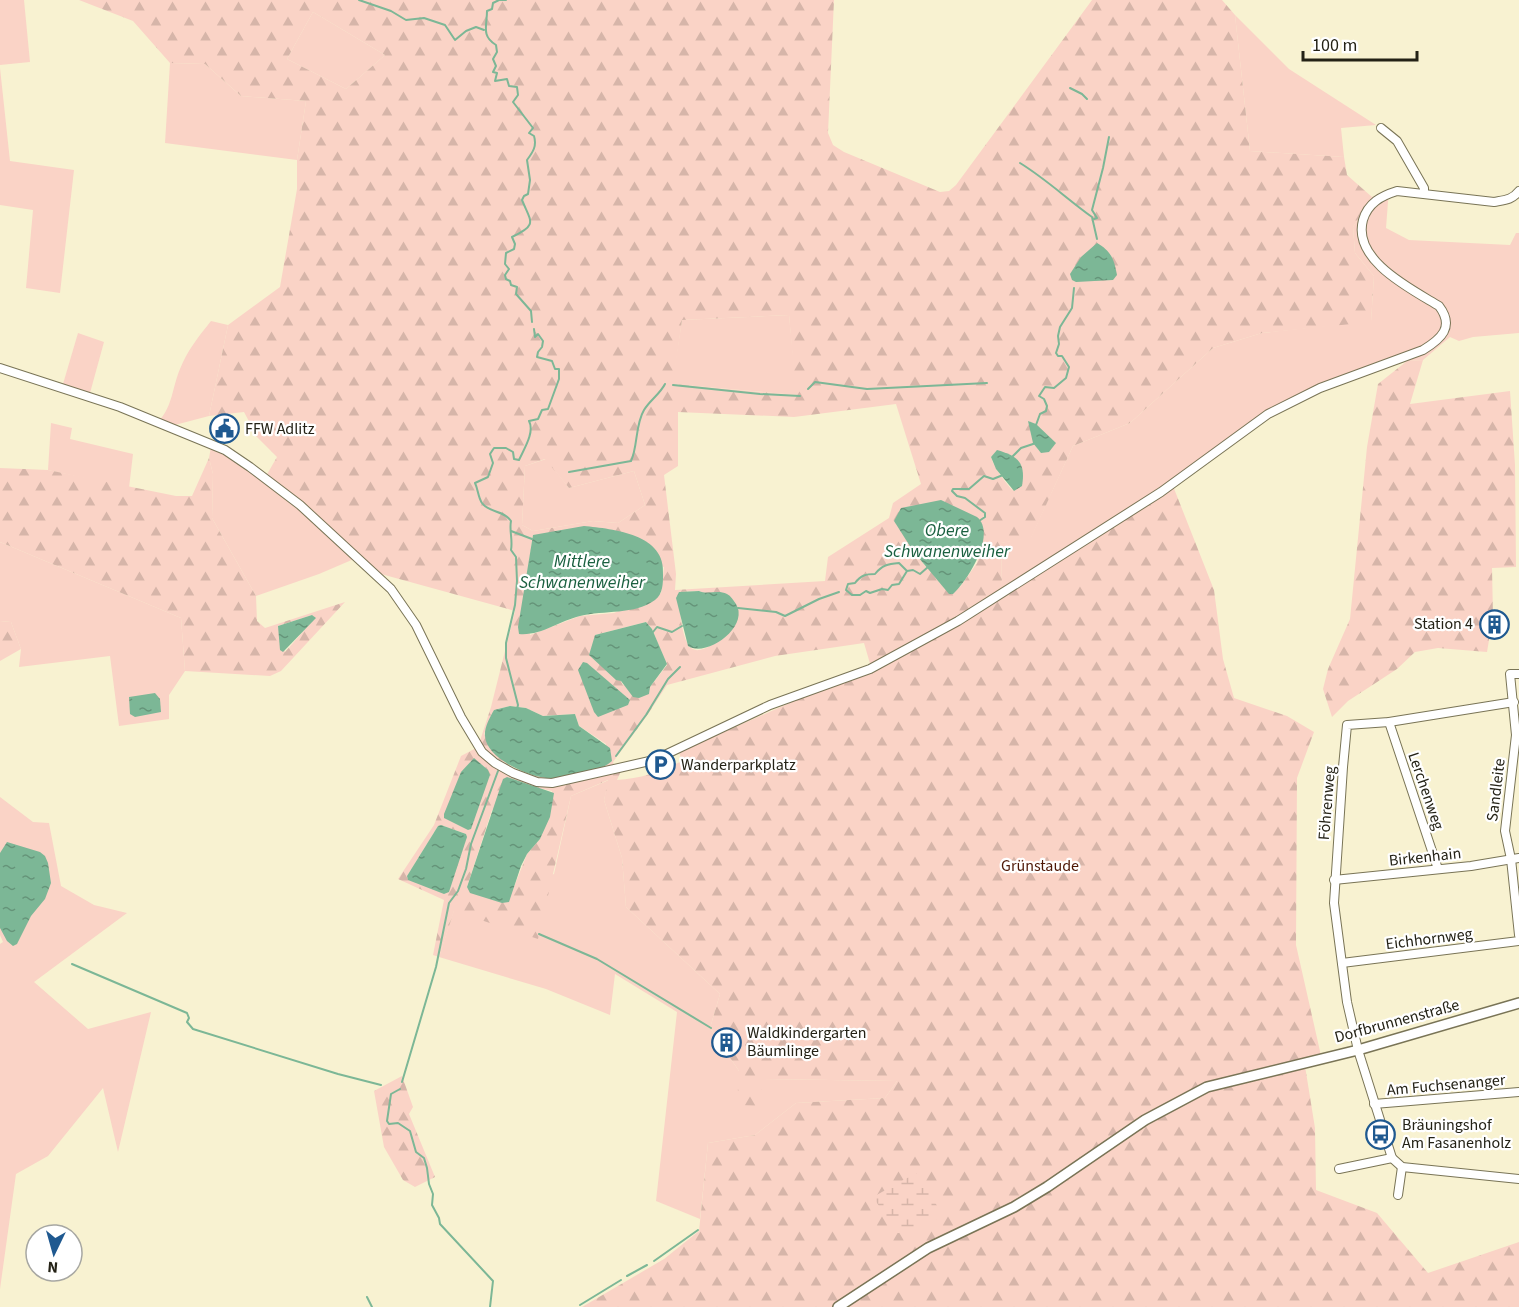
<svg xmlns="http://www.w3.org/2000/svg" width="1519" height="1307" viewBox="0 0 1519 1307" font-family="'Source Sans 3',sans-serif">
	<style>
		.green { fill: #fad3c6 }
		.forest { fill: url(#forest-firs); fill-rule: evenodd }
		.wetland { fill: url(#wetland-marsh) }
		.water { fill: url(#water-ripples) }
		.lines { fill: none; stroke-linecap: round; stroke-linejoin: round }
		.stream { stroke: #7cb796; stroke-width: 2 }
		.minor-casing { stroke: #797456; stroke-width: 10 }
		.tertiary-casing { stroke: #797456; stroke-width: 12 }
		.minor { stroke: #fff; stroke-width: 8 }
		.tertiary { stroke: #fff; stroke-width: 9 }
		.labels { text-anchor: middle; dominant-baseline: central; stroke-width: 4.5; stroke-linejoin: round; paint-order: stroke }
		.poi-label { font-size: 16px; fill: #242216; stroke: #fff; text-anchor: start }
		.street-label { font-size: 16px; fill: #242216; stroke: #fff }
		.park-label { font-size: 16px; fill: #4d1705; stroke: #fff }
		.water-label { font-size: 18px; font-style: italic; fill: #1a6040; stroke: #fff }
	</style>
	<defs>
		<pattern id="forest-firs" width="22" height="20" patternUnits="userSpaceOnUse" patternTransform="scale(1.5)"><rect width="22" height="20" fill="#fad3c6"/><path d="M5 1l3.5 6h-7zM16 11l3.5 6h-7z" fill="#d6b5a9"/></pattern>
		<pattern id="wetland-marsh" width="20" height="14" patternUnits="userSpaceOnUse" patternTransform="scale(1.5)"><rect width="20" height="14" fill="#fad3c6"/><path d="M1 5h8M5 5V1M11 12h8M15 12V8" fill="none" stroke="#d6b5a9"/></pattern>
		<pattern id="water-ripples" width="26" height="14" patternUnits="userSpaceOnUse" patternTransform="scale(1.5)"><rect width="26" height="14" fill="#7cb796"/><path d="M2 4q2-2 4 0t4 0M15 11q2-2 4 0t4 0" fill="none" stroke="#659479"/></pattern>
	</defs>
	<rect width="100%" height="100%" fill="#f8f2d1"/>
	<g class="green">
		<polygon points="0,0 24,0 30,62 0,65"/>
		<polygon points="313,12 385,55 346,89 287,59"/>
		<polygon points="1235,15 1289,69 1376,125 1341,128 1344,157 1250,151"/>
		<polygon points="170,63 205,64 241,96 306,101 297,160 165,143"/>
		<polygon points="0,68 10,161 74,170 60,293 26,288 33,210 0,205"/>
		<polygon points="1389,189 1386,228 1409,240 1510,245 1516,233 1519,233 1519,333 1473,337 1459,341 1450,337 1423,360 1407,361 1320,388 1268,414 1173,486 1002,587 1001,543 1031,537 1073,446 1130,423 1213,348 1262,333 1371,321 1374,276 1355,253 1353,227 1372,197"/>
		<polygon points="789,315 797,395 672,384 682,320"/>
		<path d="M211,321L228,325L209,416L171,426L159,421C173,405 172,388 180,369C187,351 199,336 211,321Z"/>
		<polygon points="78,333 104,342 90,393 63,384"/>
		<polygon points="51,423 72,428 70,439 133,454 129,488 48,470"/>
		<polygon points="211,447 226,453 298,508 354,559 319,574 256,596 212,518 213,474 209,458"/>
		<polygon points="546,459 569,488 634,471 645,505 618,523 593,521 533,531 522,525 525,466"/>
		<polygon points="0,542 181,618 185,671 169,695 169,719 119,726 110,656 19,667 21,649 11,622 0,621"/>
		<polygon points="609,780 604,800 622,858 626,907 720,994 710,1028 739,1071 764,1079 897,1081 885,1098 796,1103 755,1135 708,1143 700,1219 656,1201 677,1012 615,974 610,1015 546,989 439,957 454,910 554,874 571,796"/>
		<polygon points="0,797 33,822 49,823 61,886 94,905 127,913 34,982 88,1029 151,1012 118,1152 103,1088 48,1156 16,1174 0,1289 0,944 3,942 0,935"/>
	</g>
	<g class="forest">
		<path d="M79,0H834L828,133L833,145L844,152L940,192L949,191L956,185L1092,0H1222L1235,15L1250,151L1344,157L1347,175L1372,197L1353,227L1355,253L1374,276L1371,322L1262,333L1213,348L1130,423L1073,446L1031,538L1001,543L1002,586L1173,486L1214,590L1223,659L1234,698L1287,716L1314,732L1297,778L1296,945L1322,1060L1305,1066L1315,1128L1316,1190L1377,1213L1428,1273L1519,1242V1307H582L664,1259L699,1231L708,1143L755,1135L796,1103L885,1098L897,1081L764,1079L757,1106L737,1105L739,1071L710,1028L720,994L626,907L622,858L604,800L608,780L571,796L538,939L454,911L439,957L433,955L444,900L398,879L434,825L461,756L478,747L491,707L515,611L381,574L302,503L266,476L277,457L251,431L252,427L244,412L209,416L228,325L280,287L297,189V160L306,101L241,96L205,64L170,63L133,21ZM313,12L385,55L346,89L287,59ZM789,315L796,395L673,384L682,320ZM896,404L921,484L893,503L889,518L828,557L825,581L675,590L676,574L664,475L678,466V412L794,417ZM997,451L1013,491C1004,480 995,470 991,457ZM545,459L569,488L634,471L645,505L618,523L593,521L533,531L522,525L525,466ZM533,535L664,567L661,593L614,613L580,616L530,635L525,589ZM980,550L977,563L960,587L927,568L913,551ZM699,591L705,594L720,592L725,637C717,641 708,649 699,650C680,653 680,605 679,592ZM646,622L652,629L667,665L650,687L623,685L595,635ZM864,643L871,667L679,752L682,761C662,771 640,779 617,780L621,771H617L613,762L646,717L667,685L775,656ZM510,706L526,708L543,716L575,714L579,726L606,744L605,767C572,776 532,785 504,761C496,754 490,743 484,734L494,710ZM534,787L552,791L540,839L527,854L508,902L467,887L492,810ZM441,825L466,834L407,876L438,826Z"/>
		<polygon points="1423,360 1410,404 1510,391 1515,465 1516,567 1492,568 1493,616 1487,652 1438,648 1415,652 1397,669 1348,701 1332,717 1323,689 1328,669 1350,619 1367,447 1378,384 1407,361"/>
		<path d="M209,458L213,474L212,518L256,596L257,621L265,628L345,602L281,671L270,676L185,671L181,618L0,542V468L48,470L176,496H192ZM312,615L315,618L285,652L278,626Z"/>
		<polygon points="0,621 11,622 21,649 0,661"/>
		<polygon points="402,1076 413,1107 409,1114 435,1177 415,1187 403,1180 384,1147 374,1091"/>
	</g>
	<polygon class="wetland" points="916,1173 943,1215 915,1233 897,1233 873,1197"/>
	<g class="water">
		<path d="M1097,243C1111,251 1114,259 1117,275L1113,280L1076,282L1072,280L1070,274L1081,257Z"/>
		<polygon points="1028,421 1036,424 1056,443 1049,452 1041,453 1033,443"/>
		<path d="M997,450C1018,456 1026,463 1022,486L1014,491L996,469L991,457Z"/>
		<path d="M941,500L977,517C997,534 968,580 953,594H949L913,551L894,521L901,508Z"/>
		<path d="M584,526C613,529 667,534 663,575C663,583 663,594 655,600C635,615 604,610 580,616C559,621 541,636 519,634L518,627L533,535Z"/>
		<path d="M699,591C708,595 718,589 727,594C731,596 733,600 736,604C750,627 706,658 688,646L676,598L679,592Z"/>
		<polygon points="312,615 316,618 283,652 280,650 278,626"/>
		<polygon points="646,622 652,629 667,664 650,687 649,694 639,698 633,697 621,681 616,680 589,655 595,635"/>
		<polygon points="583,662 587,663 630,700 628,705 598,717 594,712 578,670"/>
		<polygon points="155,693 160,699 161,712 135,717 130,714 129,697"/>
		<path d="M510,706L526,708L543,716L575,714L579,726L610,748L612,761C597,774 565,780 546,778C527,776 486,758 485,736C484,728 490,717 494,710Z"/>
		<polygon points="474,758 488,770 490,775 471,829 468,830 444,818 444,814 461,772"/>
		<polygon points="507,777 554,793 550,817 540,839 527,854 521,866 509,902 502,903 470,893 467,887 503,779"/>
		<polygon points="441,825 466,834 467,837 449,892 444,894 408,880 407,876 438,826"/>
		<polygon points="7,842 40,852 45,856 48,863 51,883 45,899 31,916 17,944 13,946 7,941 0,928 0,853"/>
	</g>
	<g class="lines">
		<g class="stream">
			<polyline points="359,0 391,11 406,20 424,18 445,25 455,40 466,31 476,27 484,30"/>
			<path d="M499,0L493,3L492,9L487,11C487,26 481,36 496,45L497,52L493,59L496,66L493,72L497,73L495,81L507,79L509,86L517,87L518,95L513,102L533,128L529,133L534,136C537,146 533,152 527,160L530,180L528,194L524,196L522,200C531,222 538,225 512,237L515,244L514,249L506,253L505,264L509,269L505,275L506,279L510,281L511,285L517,287L516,294L531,311L532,322"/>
			<polyline points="500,0 506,0"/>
			<polyline points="1070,88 1082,94 1087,99"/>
			<path d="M1020,163C1046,179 1067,199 1092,217L1097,239"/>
			<polyline points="1094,219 1097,218 1092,210 1103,168 1109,137"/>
			<polyline points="673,385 760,394 800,396"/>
			<polyline points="808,389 815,382 867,389 987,383"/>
			<polyline points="1036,425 1040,414 1046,411 1047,406 1044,399 1039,396 1045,387 1054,388 1066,378 1069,367 1062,356 1058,356 1056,353 1059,344 1058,336 1060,327 1072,308 1074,288"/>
			<polyline points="1013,456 1021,448 1036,443"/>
			<path d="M569,472L631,461C638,446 635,425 644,410C650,400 660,394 665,384"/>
			<polyline points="979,521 985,517 985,513 965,498 957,496 952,491 953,489 969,489 984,476 993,479 1003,475"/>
			<polyline points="511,531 532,539"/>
			<path d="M907,571L899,563C888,564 882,565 875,574C866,574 861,575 855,583L848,584L846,590L852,595H860L866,591L870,593L882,589L888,590L892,585L899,584L907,571L913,570L920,574L928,567"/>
			<polyline points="738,608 776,612 785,616 819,599 839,592"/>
			<polyline points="653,632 657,627 672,632 682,626"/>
			<path d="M517,709L518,705L506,658V643L515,605L517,581L516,557L511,550C513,540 509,530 511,521C504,510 489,513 482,503C478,497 478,489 475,483L488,477L493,463L490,454L494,448H506L513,452L514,459L519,460C524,449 535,432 529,421L538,419L542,410L548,409L559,379V369H555L552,361L537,357L538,352L542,347L543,341L538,334L535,337L534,329"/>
			<polyline points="616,756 646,715 668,679 680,667"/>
			<polyline points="539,934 597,959 711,1028"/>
			<polyline points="72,964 187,1013 189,1018 187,1022 193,1029 338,1074 381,1085"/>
			<polyline points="402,1082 436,967 449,903 458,891 466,869 471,844 498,771"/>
			<polyline points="400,1089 391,1094 387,1121 389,1124 398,1123 410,1131 416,1152 424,1158 427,1168 429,1184 433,1194 432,1205 439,1218 440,1224 493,1281 490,1307"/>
			<polyline points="654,1261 698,1230"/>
			<polyline points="627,1276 647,1265"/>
			<polyline points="367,1297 372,1307"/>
			<polyline points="580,1305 621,1280"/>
		</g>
		<defs>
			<g id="minor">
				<polyline points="1381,128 1397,141 1424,188 1424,193"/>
				<path d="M0,368L120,407L225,450L250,467L300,505L391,589L416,625L461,717L482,752L495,763L513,773L537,782L552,783L654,760L770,705L870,669L958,621L1161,492L1268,414L1320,388L1423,350C1441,339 1455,327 1439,306C1411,289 1352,260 1363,220C1368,203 1381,196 1397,191L1494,202C1505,200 1512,200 1519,191"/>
				<polyline points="1519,674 1510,674 1516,735 1505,831 1511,859 1519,935"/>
				<polyline points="1514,702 1389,722 1347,725 1343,767 1334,903 1347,1002 1358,1050 1392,1158 1402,1167 1519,1179"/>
				<polyline points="1389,722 1438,869"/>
				<polyline points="1334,880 1471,866 1519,858"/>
				<polyline points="1342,963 1519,941"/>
				<polyline points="1374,1104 1519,1092"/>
				<polyline points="1339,1169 1392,1158"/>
				<polyline points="1398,1195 1402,1167"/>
			</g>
			<polyline id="tertiary" points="838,1307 928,1248 1014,1207 1047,1187 1145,1120 1207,1087 1358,1050 1519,1003"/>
		</defs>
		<use href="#minor" class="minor-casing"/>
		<use href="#tertiary" class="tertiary-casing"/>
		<use href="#minor" class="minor"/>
		<use href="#tertiary" class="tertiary"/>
	</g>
	<defs>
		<symbol id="civic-ring" viewBox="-11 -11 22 22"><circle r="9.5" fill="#fff" stroke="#1f5990" stroke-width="1.5"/><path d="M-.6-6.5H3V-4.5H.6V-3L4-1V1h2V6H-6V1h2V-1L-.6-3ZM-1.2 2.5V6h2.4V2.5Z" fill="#1f5990"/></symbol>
		<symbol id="building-ring" viewBox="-11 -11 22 22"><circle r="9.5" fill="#fff" stroke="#1f5990" stroke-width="1.5"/><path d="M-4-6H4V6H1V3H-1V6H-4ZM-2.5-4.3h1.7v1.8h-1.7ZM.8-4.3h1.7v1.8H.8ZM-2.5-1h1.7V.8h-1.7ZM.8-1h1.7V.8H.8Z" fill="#1f5990"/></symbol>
		<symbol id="parking-ring" viewBox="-11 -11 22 22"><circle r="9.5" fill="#fff" stroke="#1f5990" stroke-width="1.5"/><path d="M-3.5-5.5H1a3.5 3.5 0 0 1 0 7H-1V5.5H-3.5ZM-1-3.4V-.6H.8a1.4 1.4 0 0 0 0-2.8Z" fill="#1f5990"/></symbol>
		<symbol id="bus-ring" viewBox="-11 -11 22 22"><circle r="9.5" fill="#fff" stroke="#1f5990" stroke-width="1.5"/><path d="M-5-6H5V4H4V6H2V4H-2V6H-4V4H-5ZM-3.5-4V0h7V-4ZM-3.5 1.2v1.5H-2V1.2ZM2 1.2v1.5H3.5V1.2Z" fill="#1f5990"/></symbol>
	</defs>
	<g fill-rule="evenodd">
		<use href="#civic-ring" x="208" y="412" width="33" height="33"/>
		<use href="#building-ring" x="1478" y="608" width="33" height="33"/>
		<use href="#parking-ring" x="644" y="748" width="33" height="33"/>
		<use href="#building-ring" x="710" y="1026" width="33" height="33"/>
		<use href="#bus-ring" x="1364" y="1118" width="33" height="33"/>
	</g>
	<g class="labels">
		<g class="poi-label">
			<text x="245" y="429">FFW Adlitz</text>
			<text x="1473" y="624" text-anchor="end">Station 4</text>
			<text x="681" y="765">Wanderparkplatz</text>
			<text x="747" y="1033">Waldkindergarten<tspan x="747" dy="18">Bäumlinge</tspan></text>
			<text x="1402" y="1125">Bräuningshof<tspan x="1402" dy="18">Am Fasanenholz</tspan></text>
		</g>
		<g class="street-label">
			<text transform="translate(1496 790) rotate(-83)">Sandleite</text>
			<text transform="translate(1426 791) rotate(71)">Lerchenweg</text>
			<text transform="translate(1327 803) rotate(-85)">Föhrenweg</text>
			<text transform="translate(1425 857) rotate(-6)">Birkenhain</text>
			<text transform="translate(1429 939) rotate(-7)">Eichhornweg</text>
			<text transform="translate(1397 1021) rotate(-15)">Dorfbrunnenstraße</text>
			<text transform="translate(1446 1085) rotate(-5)">Am Fuchsenanger</text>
		</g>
		<g class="park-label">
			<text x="1040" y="866">Grünstaude</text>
		</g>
		<g class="water-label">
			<text x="947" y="530">Obere<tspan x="947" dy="21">Schwanenweiher</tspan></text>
			<text x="582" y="561">Mittlere<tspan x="582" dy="21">Schwanenweiher</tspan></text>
		</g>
	</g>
	<g transform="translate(54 1253) rotate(185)"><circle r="28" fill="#ffffff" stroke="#a7a7a2" stroke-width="1.5"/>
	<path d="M0-4.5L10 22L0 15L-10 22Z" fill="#1f5990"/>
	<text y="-9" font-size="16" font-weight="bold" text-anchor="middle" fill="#242216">N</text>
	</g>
	<path d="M1303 51v9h114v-9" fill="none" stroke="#242216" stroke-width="3"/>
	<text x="1312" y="51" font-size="18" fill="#242216" stroke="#ffffff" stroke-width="4.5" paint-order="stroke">100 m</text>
</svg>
